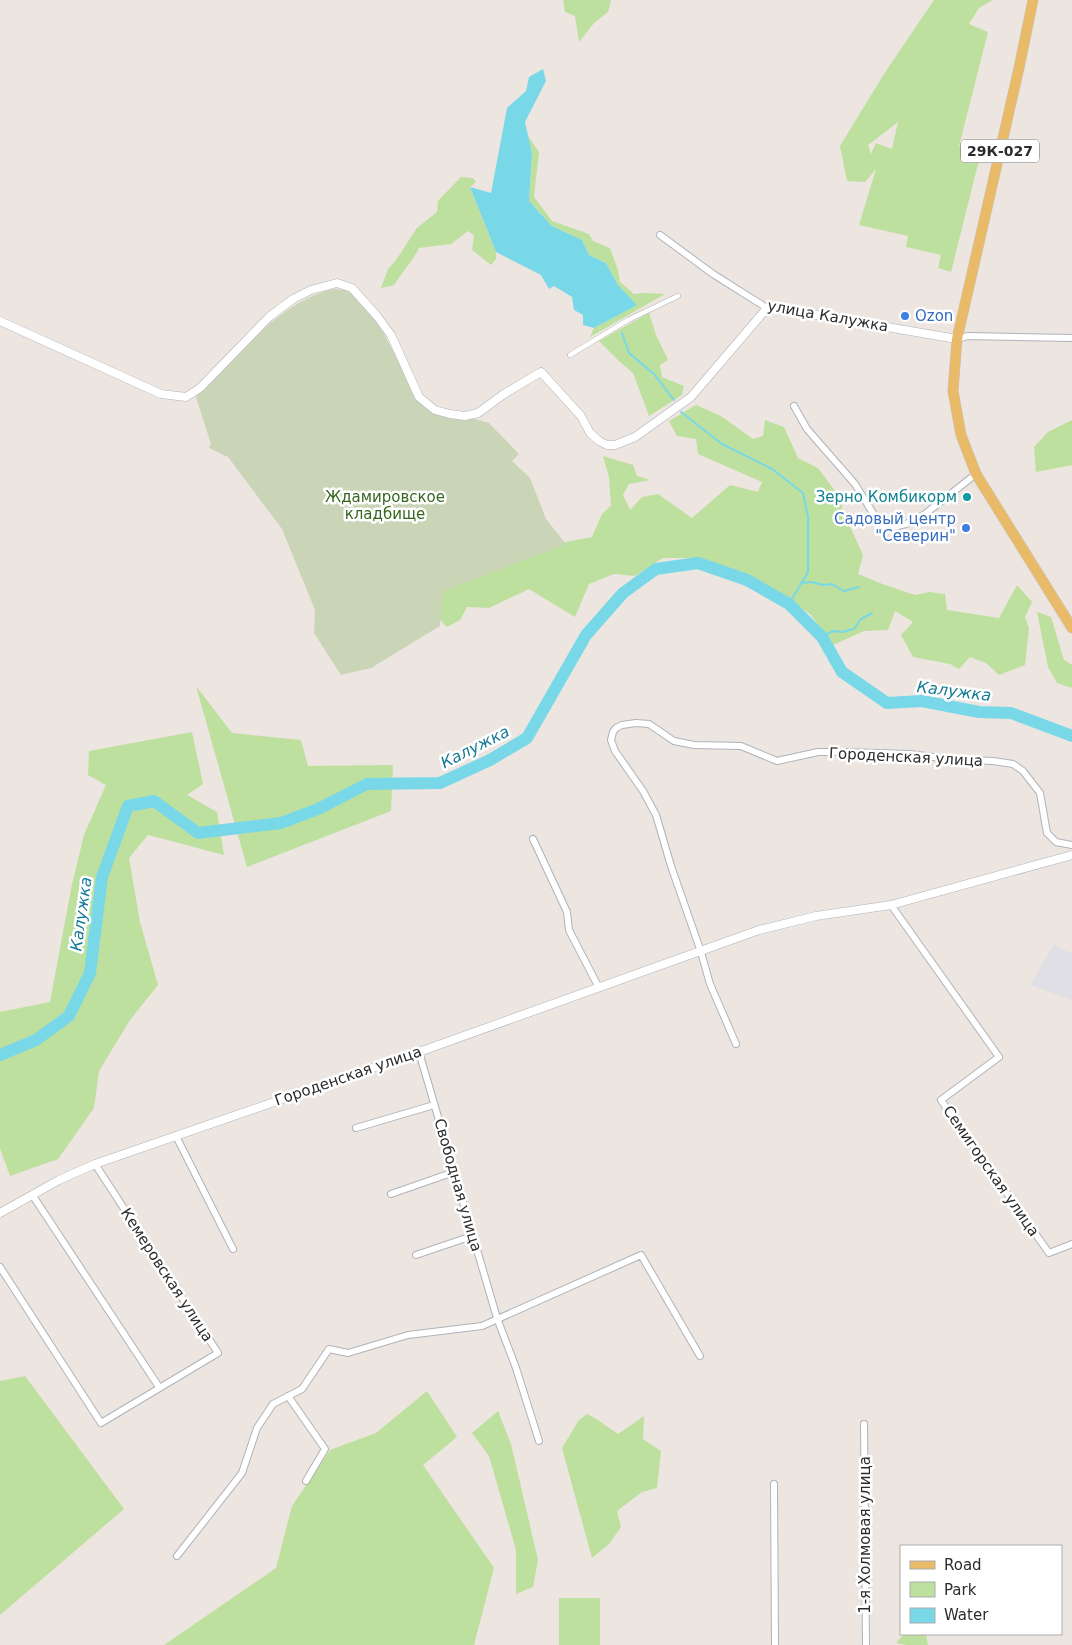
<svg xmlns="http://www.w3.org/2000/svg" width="1072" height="1645" viewBox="0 0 1072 1645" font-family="'DejaVu Sans',sans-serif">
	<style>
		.industrial { fill: #e0dfe6 }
		.green { fill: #bde09f; fill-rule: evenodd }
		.cemetery { fill: #cad5b7 }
		.water { fill: #79d8e8 }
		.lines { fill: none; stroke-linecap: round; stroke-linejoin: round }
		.stream { stroke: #79d8e8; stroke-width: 2 }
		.river { stroke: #79d8e8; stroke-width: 12 }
		.pedestrian-casing { stroke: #afb3bb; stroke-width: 5.5 }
		.minor-casing { stroke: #afb3bb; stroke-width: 8 }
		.tertiary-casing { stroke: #afb3bb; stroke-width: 9 }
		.primary-casing { stroke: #c4c4c4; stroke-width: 11 }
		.pedestrian { stroke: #fff; stroke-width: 4.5 }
		.minor { stroke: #fff; stroke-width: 6 }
		.tertiary { stroke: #fff; stroke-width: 8 }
		.primary { stroke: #e9bb68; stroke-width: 10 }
		.shop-dot { fill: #3f7fe0; stroke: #fff; stroke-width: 2 }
		.culture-dot { fill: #0f9aa8; stroke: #fff; stroke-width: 2 }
		.labels { text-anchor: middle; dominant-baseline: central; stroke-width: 5; stroke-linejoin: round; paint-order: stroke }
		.shield { fill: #fff; stroke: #6b6b6b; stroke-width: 1 }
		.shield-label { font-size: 14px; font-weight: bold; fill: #2c2c2c }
		.street-label { font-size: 15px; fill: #2c2c2c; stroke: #fff }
		.shop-label { font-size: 15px; fill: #366cbe; stroke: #fff; text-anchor: start }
		.park-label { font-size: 15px; fill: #36661f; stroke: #fff }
		.culture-label { font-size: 15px; fill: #0d838f; stroke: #fff; text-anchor: end }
		.water-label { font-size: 16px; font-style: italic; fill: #167a96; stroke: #fff }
	</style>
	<rect width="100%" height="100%" fill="#ede5df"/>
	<polygon class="industrial" points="1054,945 1072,954 1072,1000 1030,985"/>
	<g class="green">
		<polygon points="563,0 611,0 608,12 594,23 579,42 575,16 565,12"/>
		<path d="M934,0H993L979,8L969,24L988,32L959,146L981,152L951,272L938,268L941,255L906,247L908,236L859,225L876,169L865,182L847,181L840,146L884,74ZM898,122L892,149L876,143L871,154L868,145Z"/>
		<polygon points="528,136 539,152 534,197 552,221 589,234 593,241 610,248 618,270 620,282 634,294 643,293 665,294 590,337 594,328 636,305 618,285 606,263 589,255 582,240 552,226 529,201 532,153"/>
		<path d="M461,177L473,178L476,182L470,187L496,252V259L491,265L472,250L474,235L468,231L451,244L419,248C412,262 402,272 394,285L381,288L388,269L396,260L417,228L437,212L438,201Z"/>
		<polygon points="649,313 656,335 668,360 660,365 662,377 684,386 682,395 649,416 633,373 619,361 599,341"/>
		<polygon points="696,405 721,416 753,439 763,436 765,420 784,427 798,458 818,468 841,499 842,509 863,555 858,574 885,585 915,595 929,592 945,594 947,610 999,618 1017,585 1032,602 1025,617 1029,628 1025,665 999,675 986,663 970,657 959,669 950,664 913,657 901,635 913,622 895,611 888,630 864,631 833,645 810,614 765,584 699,558 663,558 635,576 614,574 589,584 575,617 529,589 489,608 467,607 460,620 447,627 415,595 535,548 592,537 602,514 611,506 609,477 603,456 633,465 637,476 650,480 629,484 623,495 630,510 642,497 658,494 692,518 730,485 758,492 762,482 698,454 696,439 677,436 669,421"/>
		<polygon points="1072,420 1072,465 1036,472 1034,447 1048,432"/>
		<polygon points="1037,612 1051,617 1064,660 1072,665 1072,688 1057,683 1048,667"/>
		<polygon points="196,686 232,733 301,740 308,766 393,765 391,811 247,867"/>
		<polygon points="192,732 203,784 187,795 217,812 224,855 148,835 129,858 140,922 158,985 130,1020 99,1071 94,1108 58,1159 10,1176 0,1148 0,1012 50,1002 72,884 84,835 106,785 88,775 89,751"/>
		<polygon points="25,1376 124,1509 0,1615 0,1381"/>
		<polygon points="427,1391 457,1437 423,1465 494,1568 474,1645 164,1645 276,1568 292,1506 330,1450 376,1433"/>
		<polygon points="498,1411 511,1444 538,1560 533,1587 516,1594 516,1550 489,1456 472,1433"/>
		<polygon points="587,1414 598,1420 618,1434 644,1416 643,1439 661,1451 657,1488 642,1492 617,1511 621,1527 609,1544 592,1558 562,1448 579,1420"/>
		<rect x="559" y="1598" width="41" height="47"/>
		<polygon points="904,1634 926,1634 928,1645 906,1645 896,1643"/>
	</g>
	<path class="cemetery" d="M334,289L346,290L359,299L383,332L419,401L432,412L453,419L471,418L489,423L519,454L512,461L530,478L546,519L566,544L443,591L440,626L371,668L341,675L314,633L315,610L282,529L228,457L209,448L211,444L196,397C234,359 279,301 334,289Z"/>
	<polygon class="water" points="543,69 546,81 525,122 532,153 529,201 552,226 582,240 589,255 606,263 618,285 637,305 594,328 583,325 583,315 574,310 572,297 554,286 549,289 541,275 496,252 470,187 491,193 507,108 526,91 529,77"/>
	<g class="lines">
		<g class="stream">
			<polyline points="622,333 629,353 654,374 674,400"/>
			<polyline points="681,412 722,444 772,469 803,493 808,517 808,572 789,604"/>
			<polyline points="801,583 812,582 823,585 832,584 844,591 859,587"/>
			<polyline points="822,637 833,631 842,632 854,629 861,619 872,613"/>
		</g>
		<polyline class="river" points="0,1055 36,1040 69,1016 90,973 102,877 128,806 154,801 198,833 281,823 318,809 367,784 440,783 490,760 527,738 586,635 623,593 656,569 698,563 747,580 789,604 822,637 842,672 887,703 922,701 979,712 1011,713 1072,736"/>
		<defs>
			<polyline id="pedestrian" points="570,355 628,320 678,296"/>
			<g id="minor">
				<polyline points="660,235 713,274 767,308"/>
				<polyline points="957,339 968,336 1072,338"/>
				<polyline points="794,406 807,429 855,484 879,523 889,528 906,524 925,514 976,474"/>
				<polyline points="533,839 567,912 569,930 599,988"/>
				<polyline points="891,905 999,1057 941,1100 1049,1253 1072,1244"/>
				<polyline points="736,1044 710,984 701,952 671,866 656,815 643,791 615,751 611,740 613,732 616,728 622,725 636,723 649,724 674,741 694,745 741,746 777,761 818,752 845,752 910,754 949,759 993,761 1013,764 1023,771 1040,793 1047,833 1056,842 1072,845"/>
				<polyline points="419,1052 497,1318 516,1368 539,1441"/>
				<polyline points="356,1128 434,1105"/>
				<polyline points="176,1136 233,1249"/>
				<polyline points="391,1194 454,1172"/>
				<polyline points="33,1196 159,1387"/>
				<polyline points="416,1255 472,1236"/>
				<polyline points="0,1267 101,1423 218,1353 95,1164"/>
				<polyline points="288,1396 325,1449 306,1481"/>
				<polyline points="864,1424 866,1645"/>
				<polyline points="774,1484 775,1645"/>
				<polyline points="177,1556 242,1473 257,1428 273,1404 302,1389 329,1349 348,1353 408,1335 482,1326 641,1255 700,1356"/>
			</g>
			<g id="tertiary">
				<polyline points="0,321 161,394 186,397 200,388 269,317 293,299 311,290 337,283 352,288 377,316 391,335 419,397 435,410 450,414 465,416 478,413 504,394 541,372 581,416 590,433 599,441 607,445 615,445 635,437 691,397 767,308 775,308 957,339"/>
				<polyline points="0,1213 59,1180 95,1164 419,1052 759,930 816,916 891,905 1072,855"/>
			</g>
			<polyline id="primary" points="1033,0 1019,68 957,339 953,391 961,435 976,474 1072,628"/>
		</defs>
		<use href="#pedestrian" class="pedestrian-casing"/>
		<use href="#minor" class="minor-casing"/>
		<use href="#tertiary" class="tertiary-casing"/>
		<use href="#primary" class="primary-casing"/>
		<use href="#pedestrian" class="pedestrian"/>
		<use href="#minor" class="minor"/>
		<use href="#tertiary" class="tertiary"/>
		<use href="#primary" class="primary"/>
	</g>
	<g class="shop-dot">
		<circle cx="905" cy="316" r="5"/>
		<circle cx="966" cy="528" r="5"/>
	</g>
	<circle class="culture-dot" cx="967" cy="497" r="5"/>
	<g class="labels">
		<rect class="shield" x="961" y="139.5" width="78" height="23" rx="4"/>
		<g class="shield-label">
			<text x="1000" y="151">29К-027</text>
		</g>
		<g class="street-label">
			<text transform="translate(828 316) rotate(10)">улица Калужка</text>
			<text transform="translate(906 757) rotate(3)">Городенская улица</text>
			<text transform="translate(348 1076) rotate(-19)">Городенская улица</text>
			<text transform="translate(991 1171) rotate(55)">Семигорская улица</text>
			<text transform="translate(458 1185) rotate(74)">Свободная улица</text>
			<text transform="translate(167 1275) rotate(57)">Кемеровская улица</text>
			<text transform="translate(865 1535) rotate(-90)">1-я Холмовая улица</text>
		</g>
		<g class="shop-label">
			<text x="915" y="316">Ozon</text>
			<text x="956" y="519" text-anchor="end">Садовый центр<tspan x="956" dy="17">"Северин"</tspan></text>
		</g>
		<g class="park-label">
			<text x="385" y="497">Ждамировское<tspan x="385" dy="17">кладбище</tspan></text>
		</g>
		<g class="culture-label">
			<text x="957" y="497">Зерно Комбикорм</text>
		</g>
		<g class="water-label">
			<text transform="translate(954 691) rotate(7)">Калужка</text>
			<text transform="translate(475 747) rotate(-27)">Калужка</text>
			<text transform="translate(81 914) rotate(-82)">Калужка</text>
		</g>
	</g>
	<rect x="900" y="1545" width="162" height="90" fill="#ffffff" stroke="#ababab"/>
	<rect x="910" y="1561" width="25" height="8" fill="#e9bb68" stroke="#ababab"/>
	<text x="944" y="1570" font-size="15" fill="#2c2c2c">Road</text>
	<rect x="910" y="1582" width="25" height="15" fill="#bde09f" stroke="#ababab"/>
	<text x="944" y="1595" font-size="15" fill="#2c2c2c">Park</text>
	<rect x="910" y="1608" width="25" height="15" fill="#79d8e8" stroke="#ababab"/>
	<text x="944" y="1620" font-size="15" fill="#2c2c2c">Water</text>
</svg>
